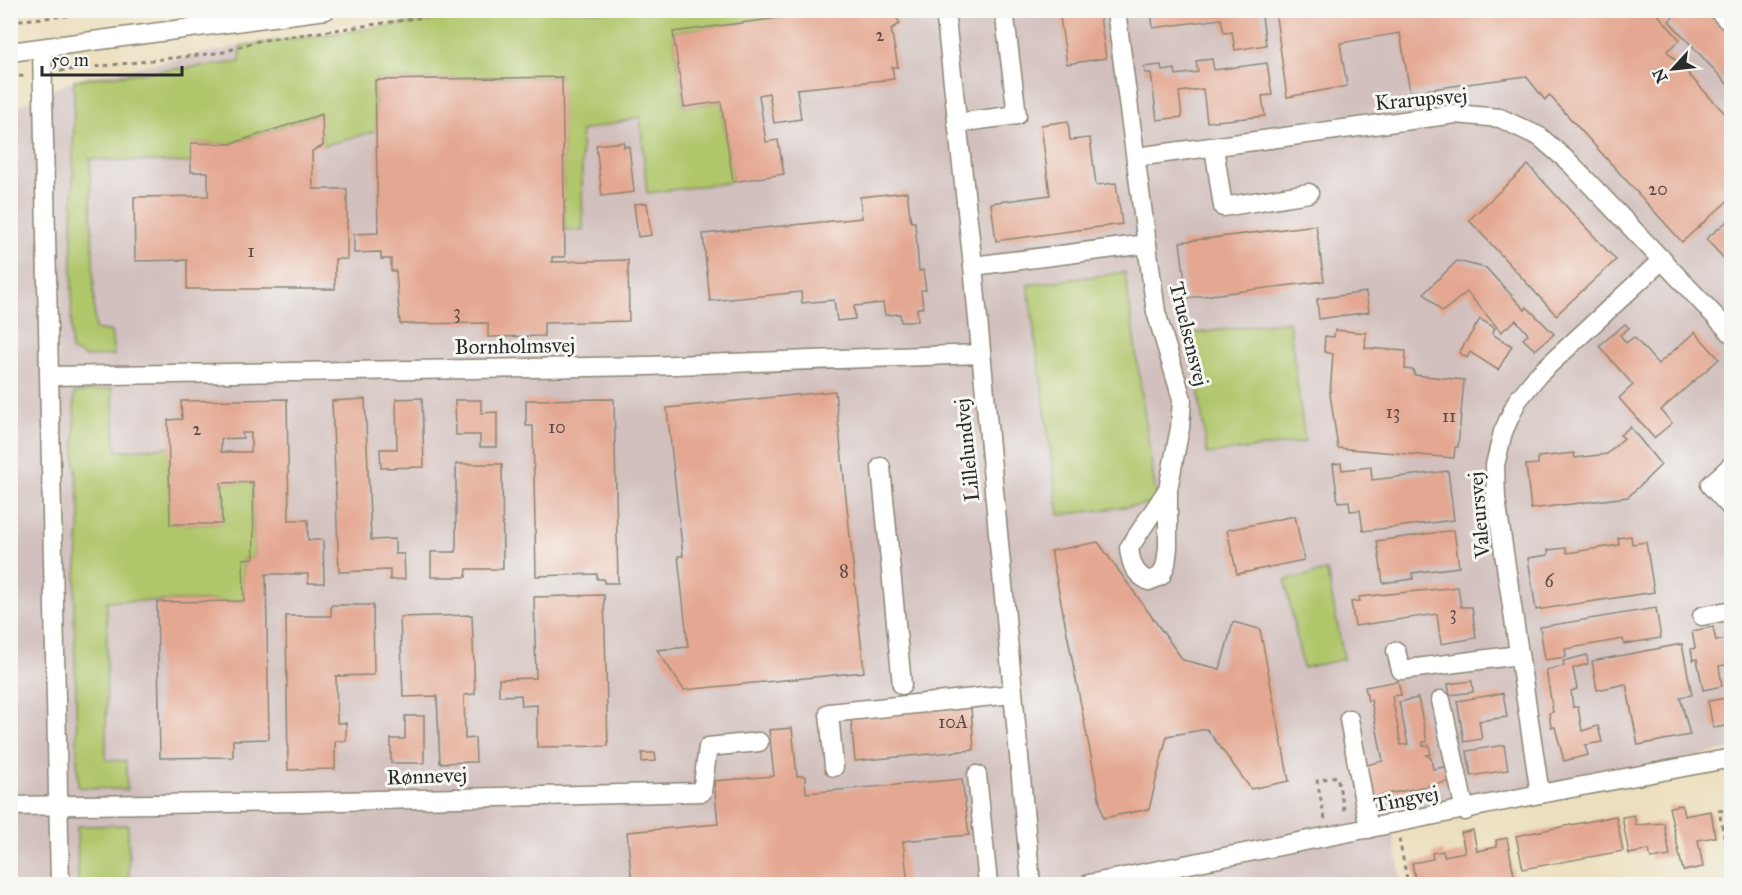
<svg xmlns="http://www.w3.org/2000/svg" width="1742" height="895" viewBox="0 0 1742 895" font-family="'IM FELL Great Primer',serif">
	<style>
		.industrial { fill: #d1c0bd }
		.green { fill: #b0c66a; stroke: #6e784a; stroke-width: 1.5 }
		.building { fill: #e4a791; fill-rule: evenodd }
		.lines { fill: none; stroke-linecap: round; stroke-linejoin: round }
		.minor-casing { stroke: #8c8574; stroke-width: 21 }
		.path { stroke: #8c8574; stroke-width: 3; stroke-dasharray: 4.5 4.5; stroke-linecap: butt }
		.minor { stroke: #fff; stroke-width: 18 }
		.labels { text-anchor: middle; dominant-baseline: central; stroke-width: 6; stroke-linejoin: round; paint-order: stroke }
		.number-label { font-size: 18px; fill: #594a44 }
		.street-label { font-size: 21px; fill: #2b2b2b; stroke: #f6f6f2 }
	</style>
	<rect width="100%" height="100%" fill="#f6f6f2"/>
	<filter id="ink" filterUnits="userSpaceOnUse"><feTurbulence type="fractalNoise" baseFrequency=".0167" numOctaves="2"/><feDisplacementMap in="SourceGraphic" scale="12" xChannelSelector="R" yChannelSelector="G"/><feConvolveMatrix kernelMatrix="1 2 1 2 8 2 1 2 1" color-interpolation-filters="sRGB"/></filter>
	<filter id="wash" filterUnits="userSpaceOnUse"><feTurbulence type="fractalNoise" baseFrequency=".008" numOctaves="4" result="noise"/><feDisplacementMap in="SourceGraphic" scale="24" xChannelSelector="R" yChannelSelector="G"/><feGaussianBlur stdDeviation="1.35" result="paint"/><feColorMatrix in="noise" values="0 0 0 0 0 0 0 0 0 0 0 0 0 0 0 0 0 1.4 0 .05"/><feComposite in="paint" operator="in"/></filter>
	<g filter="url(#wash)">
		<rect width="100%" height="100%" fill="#ecdfbd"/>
		<polygon class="industrial" points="498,10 1731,11 1731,749 1390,819 1402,884 11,884 10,110 74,80 240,46"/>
		<g class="green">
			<polygon points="498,11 838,11 673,32 684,107 721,102 733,182 647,193 640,117 581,131 583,231 565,230 561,77 375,80 376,131 323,146 321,114 230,144 192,143 191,163 90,159 95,329 111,332 114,355 86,357 71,350 74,80 240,62 240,46"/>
			<polygon points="1125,272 1157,503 1059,515 1028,285"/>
			<polygon points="1289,321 1305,442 1207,454 1191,334"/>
			<polygon points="112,388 116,451 169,447 171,524 221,524 221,483 253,482 254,558 243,559 244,601 107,601 106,760 126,761 127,790 78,787 74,611 80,513 75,460 74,393"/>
			<polygon points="1327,571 1344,659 1303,668 1285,580"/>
			<polygon points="128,825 129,884 78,884 77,826"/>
		</g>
		<g id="blocks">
			<g class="building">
				<polygon points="838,10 893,10 900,24 891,29 898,67 892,67 894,79 797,89 801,119 774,123 769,93 759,95 766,142 778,140 784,174 733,182 721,102 684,107 673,32"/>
				<polygon points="1059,10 1099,10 1106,58 1067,64"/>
				<polygon points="1151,10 1261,10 1266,45 1235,50 1232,32 1224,33 1221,19 1153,28"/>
				<polygon points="1275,10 1654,10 1680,40 1667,51 1732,121 1732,197 1682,242 1549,95 1545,100 1526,76 1410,92 1400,33 1340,43 1347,86 1287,97"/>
				<polygon points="1680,10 1709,10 1732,35 1732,89 1669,21"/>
				<polygon points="1212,59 1214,70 1267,63 1272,95 1262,96 1265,116 1207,122 1203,89 1179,92 1182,117 1157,120 1151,73 1145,73 1144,67 1161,65 1162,71 1175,69 1176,75 1198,72 1196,61"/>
				<polygon points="562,77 565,257 552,257 552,262 628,260 629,321 544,323 544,336 488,337 488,323 400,324 396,271 391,271 391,259 381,259 381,252 354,253 354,234 378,233 375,80"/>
				<polygon points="322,114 323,146 312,151 313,189 347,189 347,259 335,259 335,289 187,289 187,260 135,261 134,197 208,196 208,172 191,172 191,143 230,144"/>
				<polygon points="1068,121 1070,140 1090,138 1096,185 1116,183 1122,224 996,241 991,203 1050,195 1041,125"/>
				<polygon points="624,142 624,147 629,146 634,192 602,196 596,145"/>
				<polygon points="1528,165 1616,260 1556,315 1469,220"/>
				<polygon points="907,192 911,222 915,222 919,271 923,270 926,290 921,290 923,308 917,308 918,321 901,322 900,314 885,315 883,303 854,306 855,319 837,321 834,300 802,303 801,292 710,301 703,234 862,218 860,197"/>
				<polygon points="647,203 651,235 638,237 634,204"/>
				<polygon points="1732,217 1732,267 1706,239"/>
				<polygon points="1316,225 1324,281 1187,298 1180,242"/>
				<polygon points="1457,261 1486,268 1525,310 1527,307 1554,334 1535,350 1523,339 1528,334 1516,320 1501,332 1467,292 1442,312 1424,293"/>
				<polygon points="1366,292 1369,312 1319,319 1317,299"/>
				<polygon points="1480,319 1495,328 1492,334 1512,346 1498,370 1470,352 1467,358 1459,353"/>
				<polygon points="1625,324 1629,328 1620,335 1626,343 1634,337 1658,364 1695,332 1719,359 1661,410 1672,423 1654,438 1619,398 1633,385 1599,346"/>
				<polygon points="1335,330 1366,333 1365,348 1406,351 1405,369 1414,370 1414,375 1464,380 1458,447 1455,447 1454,458 1338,448 1330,394 1333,354 1324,352 1325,336 1334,337"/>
				<polygon points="835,391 864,672 684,690 657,650 688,647 678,556 683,556 667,408"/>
				<polygon points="422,398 424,467 381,468 380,449 397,449 396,399"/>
				<path d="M287,399L289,520H308V540H323L324,583H308V574H266L269,739L233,740V757L160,758L157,602L244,601L243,559L254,558L253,482L221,483L222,524H170L168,420L182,419L181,401ZM242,433H251V452H221V439L243,438Z"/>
				<polygon points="365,399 371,540 395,539 395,554 404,554 405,579 390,580 390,570 339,572 332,401"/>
				<polygon points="614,399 618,583 604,583 604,579 597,579 597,574 536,576 533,426 526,426 526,400"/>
				<polygon points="455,400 481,400 481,413 497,412 497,447 480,447 480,435 456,435"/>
				<polygon points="1630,427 1661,465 1628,497 1531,509 1526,465 1538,464 1538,457 1574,453 1575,458 1607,454 1624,438 1620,435"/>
				<polygon points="1341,463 1342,470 1371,467 1372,480 1448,471 1454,520 1363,531 1360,510 1350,511 1349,501 1338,502 1333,464"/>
				<polygon points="456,464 502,464 503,569 467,569 466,577 431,577 431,552 456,552"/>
				<polygon points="1295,516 1304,560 1237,574 1227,530"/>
				<polygon points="1454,530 1459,567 1412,573 1413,579 1383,583 1377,541"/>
				<polygon points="1631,536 1632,544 1646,542 1654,592 1536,610 1528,558 1548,555 1548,550 1566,548 1567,553 1619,545 1618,538"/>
				<polygon points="1098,542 1183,660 1220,669 1233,622 1260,629 1289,781 1251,789 1207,729 1167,736 1149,809 1103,818 1051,551"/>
				<polygon points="1458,587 1461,607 1472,607 1476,638 1441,644 1437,614 1355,626 1351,602 1360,601 1359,597"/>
				<polygon points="604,595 608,746 537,747 537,705 522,706 521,695 499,696 499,679 536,678 534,597"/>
				<polygon points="331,605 373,605 374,675 336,676 337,723 346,723 346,741 335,741 335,769 288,770 286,616 331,616"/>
				<polygon points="1656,608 1661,638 1624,644 1623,639 1565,649 1566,657 1545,660 1540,627"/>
				<polygon points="472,615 475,694 464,695 465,739 475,738 476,762 440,763 437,696 403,697 400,617"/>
				<polygon points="1713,627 1716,641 1726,639 1731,664 1719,666 1722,686 1703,690 1697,659 1693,660 1691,649 1695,648 1692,631"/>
				<polygon points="1682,644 1692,695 1680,697 1690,735 1638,745 1626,684 1597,690 1592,661"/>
				<polygon points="1587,655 1588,664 1573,668 1577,689 1571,691 1573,707 1578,707 1582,731 1598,726 1602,742 1585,745 1588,755 1564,761 1555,727 1551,727 1549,713 1553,712 1546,670 1564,666 1563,661"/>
				<polygon points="1398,681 1401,695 1392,696 1401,745 1408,744 1399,702 1418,698 1427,742 1423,742 1423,746 1429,745 1431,754 1426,755 1431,758 1433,769 1449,766 1452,781 1368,798 1362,766 1383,761 1371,700 1368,701 1365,687"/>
				<polygon points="1472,681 1473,692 1450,695 1448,684"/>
				<polygon points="1503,693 1507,717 1479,721 1482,739 1464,742 1457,701"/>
				<polygon points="1732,697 1732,725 1713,728 1708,701"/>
				<polygon points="971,707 974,750 855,761 851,718"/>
				<polygon points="405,716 424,716 424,763 391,763 391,739 405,739"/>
				<polygon points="792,728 797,776 805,776 806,793 962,779 969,835 903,841 908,884 632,884 627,832 718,824 714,781 774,776 769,730"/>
				<polygon points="1504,745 1508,770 1471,776 1467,751"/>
				<polygon points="642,753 655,753 656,761 642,762"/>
				<polygon points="1682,805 1684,816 1711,811 1715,837 1698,840 1703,867 1683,871 1669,807"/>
				<polygon points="1732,812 1732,842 1730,843 1725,814"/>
				<polygon points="1634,815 1636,825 1664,823 1670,856 1651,859 1649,850 1629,854 1622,817"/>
				<polygon points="1616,816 1623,851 1523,869 1516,836"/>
				<polygon points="1473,830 1477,851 1497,847 1496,840 1507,838 1515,881 1506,883 1505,876 1465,884 1416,884 1412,863 1433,859 1432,853 1443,851 1444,856 1465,852 1461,833"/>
			</g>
		</g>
	</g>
	<g filter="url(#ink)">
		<use href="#blocks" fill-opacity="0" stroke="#8c8574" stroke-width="1.5"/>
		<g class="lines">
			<defs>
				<g id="minor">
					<polyline points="945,10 973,266 1031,884"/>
					<polyline points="1718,10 1732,25"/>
					<path d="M1116,11L1156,312L1182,399L1180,428L1168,489L1129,548C1131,564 1134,574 1149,581L1161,576L1166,564L1168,547V489"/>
					<polyline points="42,49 60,884"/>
					<polyline points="10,52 326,10"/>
					<polyline points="957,123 1017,115 1004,10"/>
					<polyline points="1214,147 1223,207 1309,193"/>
					<polyline points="1136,157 1455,114 1500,118 1540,137 1571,164 1732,334"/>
					<polyline points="973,266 1147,244"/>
					<polyline points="50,376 647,366 981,354"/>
					<polyline points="1732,465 1710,485 1732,509"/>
					<polyline points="881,467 902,685"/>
					<polyline points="1702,616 1732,610"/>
					<polyline points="1396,651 1401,670 1519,655"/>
					<polyline points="1441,700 1465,811"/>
					<polyline points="1349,719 1369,829"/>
					<polyline points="834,767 829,713 1013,694"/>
					<polyline points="977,775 988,884"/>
					<polyline points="1540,794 1496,499 1495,465 1503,432 1517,401 1538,375 1663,259"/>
					<polyline points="10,806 300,802 702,792 708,747 759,742"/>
					<polyline points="1089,884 1540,794 1732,758"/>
				</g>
			</defs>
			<use href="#minor" class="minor-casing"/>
			<g class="path">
				<polyline points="10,21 134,10"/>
				<polyline points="12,21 14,34"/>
				<polyline points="60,71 224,52 258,41 475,10"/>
				<polyline points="10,77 24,76"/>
				<polyline points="1732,809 1719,811 1732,875"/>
				<polyline points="1325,819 1317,781 1337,776 1345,814"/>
				<polyline points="1399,839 1408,884"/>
			</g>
			<use href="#minor" class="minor"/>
		</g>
	</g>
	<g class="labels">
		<g class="number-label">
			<text x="880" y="35">2</text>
			<text x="1658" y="189">20</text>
			<text x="251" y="251">1</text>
			<text x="457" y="312">3</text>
			<text x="1393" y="412">13</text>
			<text x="1449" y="416">11</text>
			<text x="557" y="427">10</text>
			<text x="197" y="429">2</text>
			<text x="844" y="571">8</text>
			<text x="1549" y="581">6</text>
			<text x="1453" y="613">3</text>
			<text x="953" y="722">10A</text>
		</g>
		<g class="street-label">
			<text transform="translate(1421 99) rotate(-5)">Krarupsvej</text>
			<text transform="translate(1189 334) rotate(76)">Truelsensvej</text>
			<text transform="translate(515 346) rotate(-1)">Bornholmsvej</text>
			<text transform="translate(967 450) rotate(-96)">Lillelundvej</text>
			<text transform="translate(1479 515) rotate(-95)">Valeursvej</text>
			<text transform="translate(427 776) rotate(-2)">Rønnevej</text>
			<text transform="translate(1406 799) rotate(-11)">Tingvej</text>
		</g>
	</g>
	<rect width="1742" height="895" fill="none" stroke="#f6f6f2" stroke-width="36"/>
	<g transform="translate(1673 69) rotate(243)" stroke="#f6f6f2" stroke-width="4.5" paint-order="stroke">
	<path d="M0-4.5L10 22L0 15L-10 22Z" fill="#2b2b2b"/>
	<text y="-9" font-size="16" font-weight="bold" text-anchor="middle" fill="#2b2b2b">N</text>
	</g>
	<path d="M42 66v9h140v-9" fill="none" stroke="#2b2b2b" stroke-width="3"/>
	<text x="51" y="66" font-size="18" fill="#2b2b2b" stroke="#f6f6f2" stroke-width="4.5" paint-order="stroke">50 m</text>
</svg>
